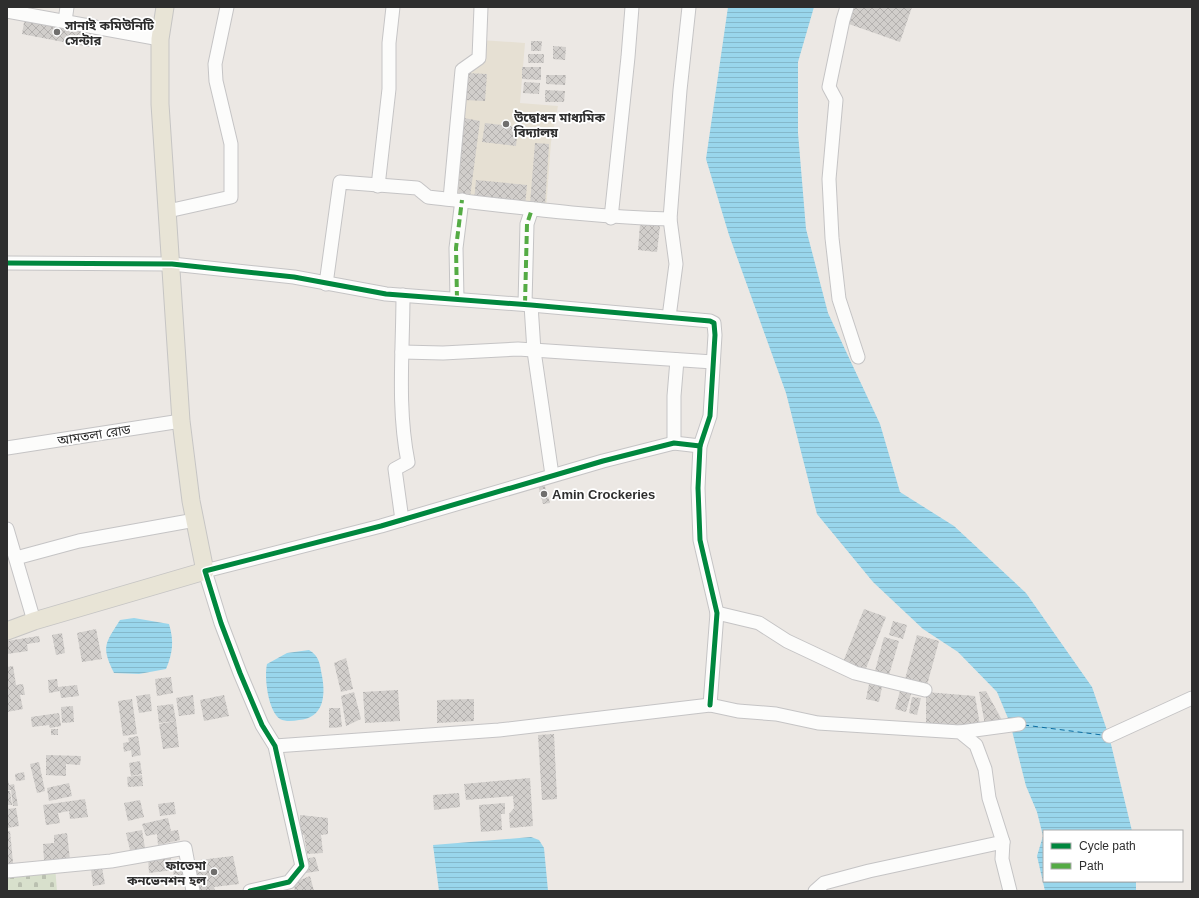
<svg xmlns="http://www.w3.org/2000/svg" width="1199" height="898" viewBox="0 0 1199 898" font-family="Helvetica,'Noto Sans Bengali',sans-serif">
	<style>
		.education { fill: #e6e0d3 }
		.cemetery { fill: url(#cemetery-stones) }
		.water { fill: url(#water-rules) }
		.lines { fill: none; stroke-linecap: round; stroke-linejoin: round }
		.ferry { stroke: #0d6fa3; stroke-width: 1; stroke-dasharray: 5 4; stroke-linecap: butt }
		.building { fill: url(#building-cross-hatch) }
		.minor-casing { stroke: #c5c4c5; stroke-width: 15 }
		.major-casing { stroke: #c6c5c4; stroke-width: 19 }
		.minor { stroke: #fcfcfb; stroke-width: 13 }
		.major { stroke: #e8e4d6; stroke-width: 17 }
		.quiet { stroke: #54ab44; stroke-width: 4; stroke-dasharray: 8 4; stroke-linecap: butt }
		.cycleway-casing { stroke: #fff; stroke-width: 8 }
		.cycleway { stroke: #00873e; stroke-width: 5 }
		.poi-dot { fill: #706f6e; stroke: #fff; stroke-width: 1.5 }
		.labels { text-anchor: middle; dominant-baseline: central; stroke-width: 3.5; stroke-linejoin: round; paint-order: stroke }
		.poi-label { font-size: 13px; font-weight: bold; fill: #2e2e2e; stroke: #fff; text-anchor: start }
		.street-label { font-size: 13px; fill: #2e2e2e; stroke: #fff }
	</style>
	<defs>
		<pattern id="cemetery-stones" width="16" height="16" patternUnits="userSpaceOnUse"><rect width="16" height="16" fill="#d8e0cc"/><path d="M2 7V4a2 2 0 0 1 4 0v3zM10 15v-3a2 2 0 0 1 4 0v3z" fill="#bac0b0"/></pattern>
		<pattern id="water-rules" width="6" height="5" patternUnits="userSpaceOnUse"><rect width="6" height="5" fill="#99d6ec"/><path d="M0 2.5h6" fill="none" stroke="#84b8cb"/></pattern>
		<pattern id="building-cross-hatch" width="8" height="8" patternUnits="userSpaceOnUse"><rect width="8" height="8" fill="#d1cecb"/><path d="M0 0l8 8M0 8l8-8" fill="none" stroke="#b4b1af"/></pattern>
	</defs>
	<rect width="100%" height="100%" fill="#ece8e4"/>
	<polygon class="education" points="480,40 525,43 520,103 558,106 551,142 546,210 450,199 462,70 479,58"/>
	<polygon class="cemetery" points="55,866 57,891 7,891 7,871"/>
	<g class="water">
		<polygon points="728,7 814,7 798,62 798,133 806,229 828,313 880,424 900,492 954,526 1026,593 1092,687 1109,736 1132,831 1044,831 1044,881 1136,881 1136,891 1045,891 1037,856 1043,836 1037,812 1026,786 1010,723 997,692 958,652 923,629 873,582 817,514 786,393 729,235 706,159"/>
		<path d="M134,618L169,624C174,641 173,652 166,669L139,674L114,673C101,646 105,644 120,620Z"/>
		<path d="M309,650C320,656 320,666 322,676C326,697 323,718 299,720C293,721 286,722 280,719C268,711 264,677 267,664L287,653Z"/>
		<polygon points="531,837 539,840 544,848 548,891 439,891 433,845"/>
	</g>
	<g class="lines">
		<polyline class="ferry" points="1024,725 1102,735"/>
	</g>
	<g class="building">
		<polygon points="852,7 912,7 900,42 846,23"/>
		<polygon points="25,17 92,30 89,47 22,34"/>
		<polygon points="531,41 542,41 541,51 531,51"/>
		<polygon points="553,46 566,47 565,60 553,59"/>
		<rect x="528" y="54" width="16" height="9"/>
		<polygon points="522,67 541,67 541,80 522,79"/>
		<polygon points="467,73 487,74 485,101 465,100"/>
		<polygon points="546,75 566,75 565,85 546,84"/>
		<polygon points="524,82 540,83 539,94 523,93"/>
		<polygon points="545,90 565,91 564,102 545,102"/>
		<polygon points="464,118 480,121 470,197 458,196"/>
		<polygon points="485,123 518,127 516,146 482,142"/>
		<polygon points="535,143 549,144 545,205 530,204"/>
		<polygon points="476,180 527,185 525,206 474,201"/>
		<polygon points="640,224 660,226 657,252 638,250"/>
		<polygon points="544,483 550,503 543,504 538,485"/>
		<polygon points="864,609 886,617 865,671 843,662"/>
		<polygon points="893,621 907,625 903,639 889,635"/>
		<polygon points="96,629 102,659 82,662 77,633"/>
		<polygon points="62,633 65,653 56,655 52,635"/>
		<polygon points="917,635 939,641 927,685 905,679"/>
		<polygon points="39,636 40,642 27,644 28,651 7,654 7,641"/>
		<polygon points="884,637 899,641 889,675 875,671"/>
		<polygon points="346,658 353,689 341,692 334,663"/>
		<polygon points="13,666 16,685 23,684 25,695 20,695 23,709 7,712 7,667"/>
		<polygon points="171,677 173,693 157,696 155,679"/>
		<polygon points="57,679 58,687 77,685 79,696 61,698 60,691 49,693 48,680"/>
		<polygon points="870,679 883,682 879,702 866,699"/>
		<polygon points="398,690 400,721 365,723 363,692"/>
		<polygon points="900,691 911,694 906,712 895,709"/>
		<polygon points="986,691 1003,722 985,725 979,692"/>
		<polygon points="354,692 361,719 346,726 341,696"/>
		<polygon points="926,692 975,696 980,725 926,724"/>
		<polygon points="150,694 152,711 139,713 136,696"/>
		<polygon points="193,695 195,714 179,716 176,698"/>
		<polygon points="224,695 229,716 204,721 200,700"/>
		<polygon points="912,697 921,698 917,715 909,713"/>
		<polygon points="132,699 137,734 123,736 118,701"/>
		<polygon points="474,699 474,721 437,723 437,700"/>
		<polygon points="173,704 176,721 159,723 157,706"/>
		<polygon points="73,706 74,722 62,723 61,707"/>
		<polygon points="329,708 340,708 342,727 329,728"/>
		<polygon points="59,713 61,726 50,728 49,725 32,727 31,717"/>
		<polygon points="176,721 179,747 163,749 159,724"/>
		<rect x="51" y="729" width="7" height="6"/>
		<polygon points="554,734 557,799 542,800 538,735"/>
		<polygon points="138,736 141,755 132,757 131,750 124,752 123,743 129,742 128,738"/>
		<polygon points="46,755 81,756 80,765 66,764 66,776 46,775"/>
		<polygon points="140,761 142,774 131,776 129,763"/>
		<polygon points="39,762 45,791 37,793 30,764"/>
		<polygon points="24,772 25,780 16,781 15,774"/>
		<polygon points="7,774 9,785 14,784 18,806 13,806 11,790 7,790"/>
		<polygon points="142,775 143,786 128,787 127,777"/>
		<polygon points="530,778 533,826 510,828 509,814 514,808 513,796 466,800 464,784"/>
		<polygon points="69,783 72,796 49,801 47,788"/>
		<polygon points="7,791 10,791 12,805 7,805"/>
		<polygon points="459,793 460,807 434,810 433,795"/>
		<polygon points="85,799 88,817 70,819 69,811 58,813 60,823 46,825 43,805"/>
		<polygon points="140,800 144,817 128,821 124,803"/>
		<polygon points="174,802 176,814 160,816 158,804"/>
		<polygon points="505,803 505,814 501,814 502,830 481,832 479,805"/>
		<polygon points="16,808 19,826 7,828 7,809"/>
		<polygon points="300,815 328,818 328,834 321,835 323,853 307,854 304,835 300,835"/>
		<polygon points="168,818 171,831 178,830 180,840 158,845 157,834 146,836 142,824"/>
		<polygon points="142,830 145,848 130,850 126,833"/>
		<polygon points="10,831 13,863 7,864 7,832"/>
		<polygon points="67,833 70,860 44,860 43,844 54,843 54,835"/>
		<polygon points="170,854 171,861 185,858 188,875 174,877 173,870 149,873 148,857"/>
		<polygon points="233,856 239,884 214,887 215,891 195,891 191,861"/>
		<polygon points="315,857 319,871 306,873 304,859"/>
		<polygon points="102,868 105,884 93,886 91,870"/>
		<polygon points="310,876 314,891 295,891 293,883"/>
	</g>
	<g class="lines">
		<defs>
			<g id="minor">
				<polyline points="847,7 843,20 829,87 836,100 829,179 832,238 839,299 858,357"/>
				<polyline points="7,11 160,39"/>
				<polyline points="65,21 67,7"/>
				<polyline points="378,186 389,89 389,43 393,7"/>
				<polyline points="450,199 462,70 479,58 481,7"/>
				<polyline points="168,211 231,197 231,144 216,81 215,64 227,7"/>
				<polyline points="611,218 628,57 632,7"/>
				<polyline points="7,263 172,264 294,277 386,294 531,305 710,321 714,323 715,335 710,416 700,446 698,488 700,540 717,613 710,705"/>
				<path d="M326,284L340,182L417,188L428,197C509,206 589,217 670,219"/>
				<polyline points="457,299 456,248 462,200"/>
				<polyline points="525,304 527,224 532,209"/>
				<polyline points="531,305 534,351 552,475"/>
				<polyline points="669,317 676,264 670,219 680,90 689,7"/>
				<polyline points="402,352 443,353 518,349 713,362"/>
				<polyline points="674,443 674,396 677,360"/>
				<polyline points="7,448 181,421"/>
				<path d="M402,520L395,469L408,462C397,407 403,351 403,295"/>
				<polyline points="7,529 34,621"/>
				<polyline points="16,558 79,541 195,520"/>
				<polyline points="717,613 759,623 787,641 855,673 925,690"/>
				<polyline points="960,732 1019,724"/>
				<polyline points="1109,736 1192,698"/>
				<polyline points="275,746 499,730 710,705 738,711 776,714 818,723 960,732 976,745 985,769 989,798 1003,842 1002,859 1010,891"/>
				<polyline points="7,871 111,861 185,848 193,891"/>
				<polyline points="250,891 289,882 302,866 275,746 262,725 240,673 221,623 205,571 381,526 603,461 674,443 700,446"/>
				<polyline points="815,891 824,883 869,871 1003,842"/>
			</g>
			<polyline id="major" points="7,631 34,621 205,571 191,501 181,421 160,104 160,39 165,7"/>
		</defs>
		<use href="#minor" class="minor-casing"/>
		<use href="#major" class="major-casing"/>
		<use href="#minor" class="minor"/>
		<use href="#major" class="major"/>
		<g class="quiet">
			<polyline points="457,299 456,248 462,200"/>
			<polyline points="525,304 527,224 532,209"/>
		</g>
		<defs>
			<g id="cycleway">
				<polyline points="7,263 172,264 294,277 386,294 531,305 710,321 714,323 715,335 710,416 700,446 698,488 700,540 717,613 710,705"/>
				<polyline points="250,891 289,882 302,866 275,746 262,725 240,673 221,623 205,571 381,526 603,461 674,443 700,446"/>
			</g>
		</defs>
		<use href="#cycleway" class="cycleway-casing"/>
		<use href="#cycleway" class="cycleway"/>
	</g>
	<g class="poi-dot">
		<circle cx="57" cy="32" r="4"/>
		<circle cx="506" cy="124" r="4"/>
		<circle cx="544" cy="494" r="4"/>
		<circle cx="214" cy="872" r="4"/>
	</g>
	<g class="labels">
		<g class="poi-label">
			<text x="65" y="25">সানাই কমিউনিটি<tspan x="65" dy="15">সেন্টার</tspan></text>
			<text x="514" y="117">উদ্বোধন মাধ্যমিক<tspan x="514" dy="15">বিদ্যালয়</tspan></text>
			<text x="552" y="494">Amin Crockeries</text>
			<text x="206" y="865" text-anchor="end">ফাতেমা<tspan x="206" dy="15">কনভেনশন হল</tspan></text>
		</g>
		<g class="street-label">
			<text transform="translate(94 435) rotate(-9)">আমতলা রোড</text>
		</g>
	</g>
	<rect width="1199" height="898" fill="none" stroke="#2e2e2e" stroke-width="16"/>
	<rect x="1043" y="830" width="140" height="52" fill="#ffffff" stroke="#ababab"/>
	<rect x="1051" y="843" width="20" height="6" fill="#00873e" stroke="#ababab"/>
	<text x="1079" y="850" font-size="12" fill="#2e2e2e">Cycle path</text>
	<rect x="1051" y="863" width="20" height="6" fill="#54ab44" stroke="#ababab"/>
	<text x="1079" y="870" font-size="12" fill="#2e2e2e">Path</text>
</svg>
